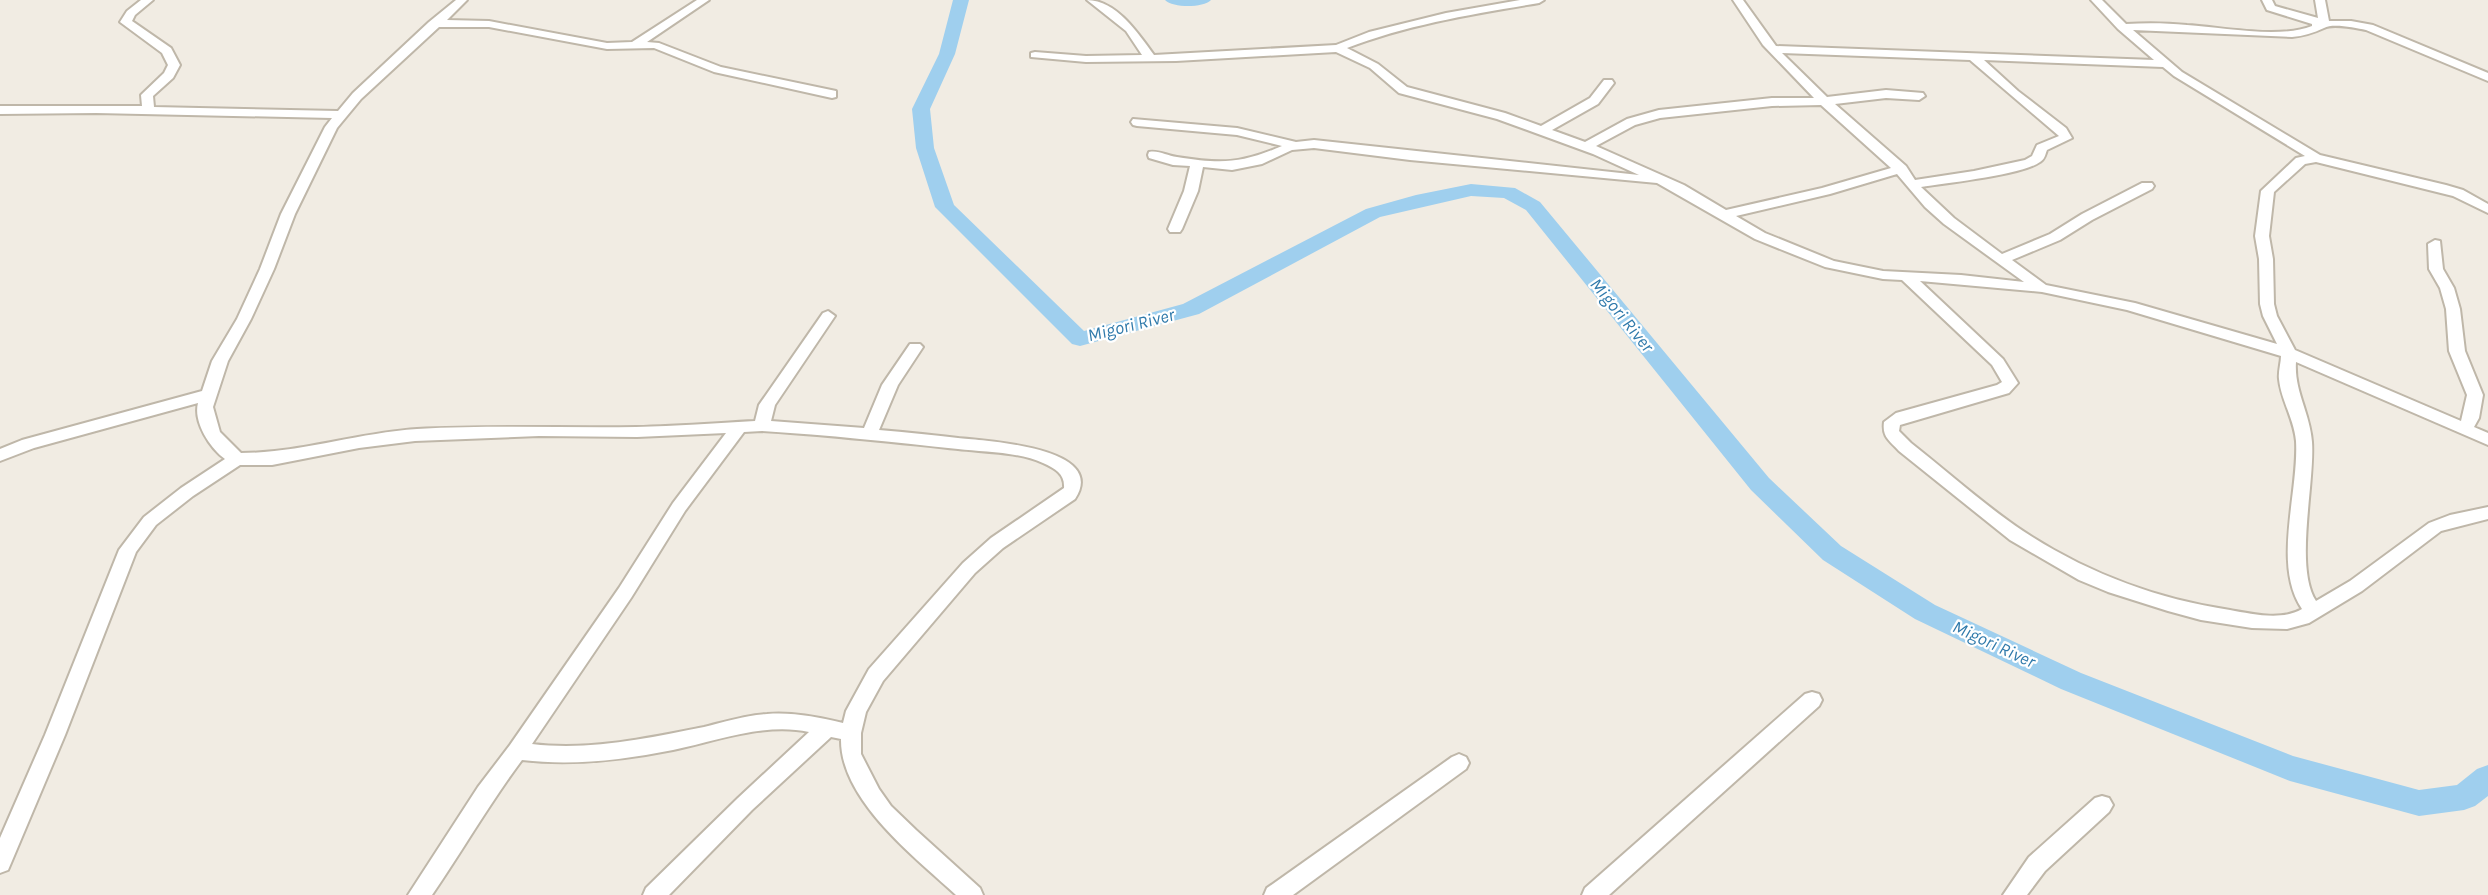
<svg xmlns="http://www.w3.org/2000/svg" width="2488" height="895" viewBox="0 0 2488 895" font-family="Karla,sans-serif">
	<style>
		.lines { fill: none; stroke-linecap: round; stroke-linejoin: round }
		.river { fill: #9fcfee; fill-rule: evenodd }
		.minor-casing { stroke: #bfb7a9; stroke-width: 4 }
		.minor { fill: #fff; fill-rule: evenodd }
		.labels { text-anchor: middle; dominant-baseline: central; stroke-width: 4.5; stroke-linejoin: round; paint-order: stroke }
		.water-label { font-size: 18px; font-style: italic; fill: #307aab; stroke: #fff }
	</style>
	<rect width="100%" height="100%" fill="#f1ece3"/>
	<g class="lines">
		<g class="river">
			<polygon points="953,0 969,0 955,54 930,109 934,148 954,205 1084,331 1183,304 1366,209 1416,195 1471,184 1515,188 1540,202 1769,478 1841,546 1935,605 2081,673 2293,756 2419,790 2457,785 2477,769 2488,765 2488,796 2475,806 2464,810 2419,816 2290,781 2061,689 1915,619 1823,560 1751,490 1526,210 1504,198 1471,196 1380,217 1199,314 1080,346 1072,344 935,207 916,148 912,109 939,54"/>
			<path d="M1165,0H1211C1203,8 1173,8 1165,0Z"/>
		</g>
		<defs>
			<g id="minor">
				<path d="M141,0H153L135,15L132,21L171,48L180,65L173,78L153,96L154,107L338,111L353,93L429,22L456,0H467L447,20L489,21L607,43L632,42L697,0H709L647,42L659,43L721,67L836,91V97L832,98L714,72L654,48L607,49L489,27H439L361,99L337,128L295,214L274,269L251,319L228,361L213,407L220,432L241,453C300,453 357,433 417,429C490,425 563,428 636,427C676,426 716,423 755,421L759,405L823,313L828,311L835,316L775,405L771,421L864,428L882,385L910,344H920L923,347L898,385L879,430C906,432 932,435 958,438C986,441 1109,447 1075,499L1003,548L975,573L883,681L866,712L861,733V754L879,789L891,806L916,830L980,888L983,895H956C915,857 840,800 841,739L831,737L752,810L669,895H643L646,888L738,798L809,732C765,722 716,741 673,750C623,760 573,766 522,760C489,804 463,850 432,895H408L478,787L510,745L619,588L673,503L726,433L637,437L539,436L415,441L359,448L272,465H240L193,496L156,525L136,552L65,735L11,863L8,870L0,873V838L45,735L119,550L144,517L181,488L225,459C210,448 193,422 198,403L34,448L0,461V449L22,440L202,391L212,361L237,319L260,269L281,214L325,127L332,118L96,113L0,114V106H142L141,95L164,73L168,65L162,53L120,22L127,11ZM762,431C828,435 892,442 958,449C983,452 1021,452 1043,463C1056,469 1065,474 1064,488L991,538L963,563L869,669L846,711L843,723C817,717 793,712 767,714C746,715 724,722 704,727C648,738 590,751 532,744L631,598L685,511L744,432Z"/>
				<path d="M1087,0C1116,0 1138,33 1154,55L1336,45L1369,32L1446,13L1520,0H1544L1539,3C1474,14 1409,24 1347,48L1378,64L1407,87L1505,113L1541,126L1590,98L1604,80H1612L1614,83L1598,104L1552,130L1585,142L1627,119L1659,110L1772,98H1814L1763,45L1733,0H1743L1776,46L2154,60L2118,29L2091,0H2102L2126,24C2146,23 2166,23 2187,25C2222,27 2279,39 2312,26V24L2267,10L2262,0H2272L2275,6L2318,18L2315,0H2325L2329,21H2351L2373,25L2488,73V81L2366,30C2355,28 2333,23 2324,28C2313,33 2304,36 2292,37L2133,30L2182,72L2320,155L2446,185L2463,190L2488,204V213L2453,196L2316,162L2305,164L2274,192L2269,236L2273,259L2274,304L2277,316L2295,350L2461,421L2467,395L2449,351L2446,309L2440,288L2429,269L2428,244L2435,240L2440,241L2443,269L2454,288L2460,309L2465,351L2483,395L2479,418L2474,427L2488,433V445L2296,362C2294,391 2310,413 2312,442C2315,482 2294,568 2316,601L2350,581L2429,523L2450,515L2488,507V519L2441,531L2362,591L2309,623L2287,629L2252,628L2201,620L2168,611L2108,592L2079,580L2010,540L1899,451C1889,440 1882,437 1884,422L1896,413L1997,385L2002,382L1992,365L1902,280L1883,279L1825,267L1755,239L1657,183L1410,160L1314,148L1292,150L1262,164L1232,170L1203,167L1198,191L1182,229L1180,232H1170L1168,229L1184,191L1190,166L1173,165L1149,158L1148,155L1149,152C1159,150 1167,156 1177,157C1221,164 1240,164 1282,146L1237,135L1137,126L1133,125L1131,122L1133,119L1237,128L1296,142L1314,140L1639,175L1593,154L1497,119L1399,93L1370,68L1336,52L1176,61L1086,62L1031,57V53L1035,52L1086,56L1142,55L1126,31ZM1782,53L1970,60L2059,136L2037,145L2032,156L2025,160L1974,171L1915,180L1906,166L1835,104L1886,98L1919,100L1925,96L1923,93L1886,90L1827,97ZM1984,60L2163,67L2174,76L2305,156L2296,158L2261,191L2255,236L2259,259L2260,304L2263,316L2277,344L2135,303L2046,285L2012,260L2060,240L2092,220L2152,189L2154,186L2152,183H2142L2082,214L2050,234L2002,254L1954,218L1921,187C1947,183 2022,175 2040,162C2045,159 2045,155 2047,150L2072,138L2066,128L2018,91ZM1821,105L1891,168L1822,188L1726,210L1684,185L1596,146L1635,125L1660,118L1772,106ZM1897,174L1925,207L1944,224L2024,282L1961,275L1883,271L1834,261L1765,233L1736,216L1830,194ZM1920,281L2042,292L2127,310L2281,356C2281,363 2278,372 2279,379C2281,400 2294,419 2296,441C2299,492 2272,565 2302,609C2282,621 2252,614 2230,610C2156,599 2085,572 2023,531C1984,505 1948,472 1911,443L1899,431L1900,425L2009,393L2018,383L2003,359Z"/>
				<polygon points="1812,692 1819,694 1822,700 1819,706 1609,895 1582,895 1585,888 1805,694"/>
				<polygon points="1459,754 1466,757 1469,763 1466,769 1293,895 1264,895 1267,888 1452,757"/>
				<polygon points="2102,796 2109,798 2113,805 2109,812 2045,871 2027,895 2003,895 2029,857 2095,798"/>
			</g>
		</defs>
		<use href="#minor" class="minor-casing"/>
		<use href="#minor" class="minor"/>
	</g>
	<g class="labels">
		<g class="water-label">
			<text transform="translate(1622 315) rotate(51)">Migori River</text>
			<text transform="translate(1131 325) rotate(-14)">Migori River</text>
			<text transform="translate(1994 644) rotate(25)">Migori River</text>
		</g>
	</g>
</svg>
